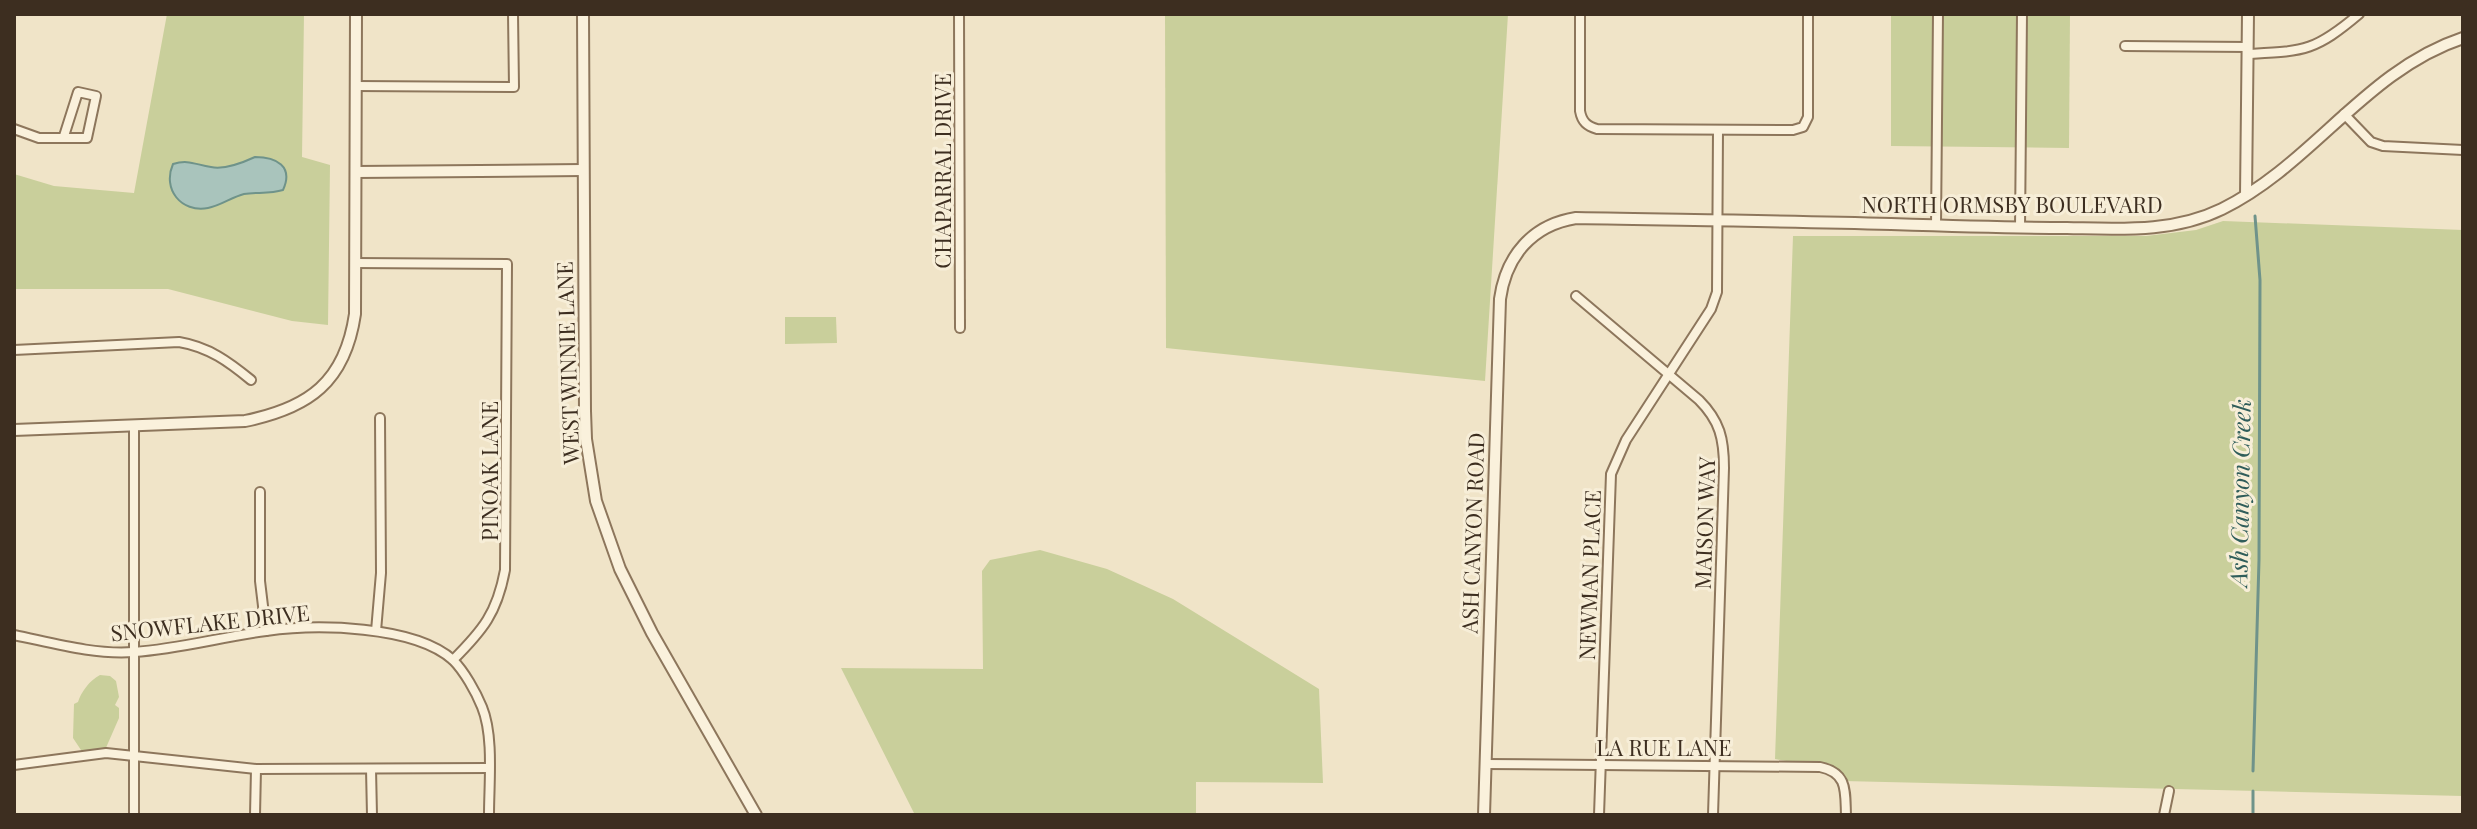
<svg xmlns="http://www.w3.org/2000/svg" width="2477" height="829" viewBox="0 0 2477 829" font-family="'Playfair Display',serif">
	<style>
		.green { fill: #c9cf9b }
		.water { fill: #a9c4bc; stroke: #6f938a; stroke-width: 2 }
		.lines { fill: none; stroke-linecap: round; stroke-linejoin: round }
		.stream { stroke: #6f938a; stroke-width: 3 }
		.minor-casing { stroke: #8d765c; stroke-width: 12 }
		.tertiary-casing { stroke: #8d765c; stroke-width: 14 }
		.minor { stroke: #faf1dc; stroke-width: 8 }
		.tertiary { stroke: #faf1dc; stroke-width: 10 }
		.labels { text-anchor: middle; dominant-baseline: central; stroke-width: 6; stroke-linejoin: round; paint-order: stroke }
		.street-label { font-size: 22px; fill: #3d2e20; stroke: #f7eed8 }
		.water-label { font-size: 24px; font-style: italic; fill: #2f5d5a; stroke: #f7eed8 }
	</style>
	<rect width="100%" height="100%" fill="#f0e4c8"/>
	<g class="green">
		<polygon points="167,14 304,14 302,157 330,165 328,325 292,321 168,289 14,289 14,174 54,186 134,193"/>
		<polygon points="1165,14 1508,14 1485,381 1166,348"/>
		<polygon points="1891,14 2070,14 2069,148 1891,146"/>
		<polygon points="2223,221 2463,230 2463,796 1843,781 1820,767 1775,759 1793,236 2146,236 2196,230"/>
		<polygon points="785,317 836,317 837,343 785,344"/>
		<polygon points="1040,550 1107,569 1173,599 1319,689 1323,783 1196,782 1196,815 915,815 841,668 983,669 982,571 990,560"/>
		<path d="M100,675L110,676L116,681L119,697L115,705L119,708V718L105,750L83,753L73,738L74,704L78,702C81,692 90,680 100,675Z"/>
	</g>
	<path class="water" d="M255,157C276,157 294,166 283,190C270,194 257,192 244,194C232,197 220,206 208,208C181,213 162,189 173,164C189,159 196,165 211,167C225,170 242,163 255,157Z"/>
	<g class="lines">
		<g class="stream">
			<polyline points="2253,771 2259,560 2260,280 2255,216"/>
			<polyline points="2253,791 2253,815"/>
		</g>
		<defs>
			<g id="minor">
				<polyline points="959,14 960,328"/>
				<path d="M1580,14V111C1582,122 1587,126 1597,129L1793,130L1803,127L1808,117V14"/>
				<polyline points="2125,46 2248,47"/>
				<path d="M2247,54C2304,51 2314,52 2359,14"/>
				<polyline points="356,86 514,87 513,14"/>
				<polyline points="2344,114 2371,142 2383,146 2463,150"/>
				<polyline points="14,129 39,138 87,138 96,96 78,92 64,136"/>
				<polyline points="1936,226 1938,14"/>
				<polyline points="2020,228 2022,14"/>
				<path d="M355,263L507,264L505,570C497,613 483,630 453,660"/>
				<path d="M1576,296L1699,400C1720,421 1724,439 1724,468L1713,815"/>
				<path d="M14,350L179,342C209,347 229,362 251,380"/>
				<polyline points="134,425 134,815"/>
				<polyline points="260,492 260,581 266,631"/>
				<polyline points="376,631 381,573 380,418"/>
				<path d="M14,635C53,643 94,655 134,652C179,649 221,637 266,631C316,624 414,625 453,660C464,671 476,692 482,707C494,736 489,783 489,815"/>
				<path d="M1485,764L1820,767C1848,773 1845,791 1846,815"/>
				<polyline points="14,765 106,753 256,769 488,768"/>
				<polyline points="371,769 372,815"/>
				<polyline points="255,815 256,769"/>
				<polyline points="1599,815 1611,474 1626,440 1711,309 1717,292 1718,130"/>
				<polyline points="2164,815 2169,791"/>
			</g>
			<g id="tertiary">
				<polyline points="583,14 585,411 586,439 596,501 620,569 652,633 756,815"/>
				<polyline points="356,172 583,170"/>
				<polyline points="2246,195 2248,14"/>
				<path d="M14,430L245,421C309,408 345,382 355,314L356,14"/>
				<path d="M1484,815L1500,299C1506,256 1532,225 1576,218C1681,220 1786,221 1891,224C1950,226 2009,228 2067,228C2120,229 2173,233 2222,209C2312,165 2366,70 2463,38"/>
			</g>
		</defs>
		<use href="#minor" class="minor-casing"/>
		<use href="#tertiary" class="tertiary-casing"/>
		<use href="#minor" class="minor"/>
		<use href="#tertiary" class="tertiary"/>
	</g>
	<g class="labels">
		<g class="street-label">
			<text transform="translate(942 171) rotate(-90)">CHAPARRAL DRIVE</text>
			<text x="2012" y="204">NORTH ORMSBY BOULEVARD</text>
			<text transform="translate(567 363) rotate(-92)">WEST WINNIE LANE</text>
			<text transform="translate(489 471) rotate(-90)">PINOAK LANE</text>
			<text transform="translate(1704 523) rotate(-88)">MAISON WAY</text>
			<text transform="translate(1472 533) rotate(-88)">ASH CANYON ROAD</text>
			<text transform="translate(1589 575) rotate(-88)">NEWMAN PLACE</text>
			<text transform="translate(210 622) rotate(-6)">SNOWFLAKE DRIVE</text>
			<text x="1664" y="747">LA RUE LANE</text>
		</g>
		<g class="water-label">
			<text transform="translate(2239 493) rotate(-89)">Ash Canyon Creek</text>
		</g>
	</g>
	<rect width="2477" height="829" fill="none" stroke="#3d2e20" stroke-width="32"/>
</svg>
